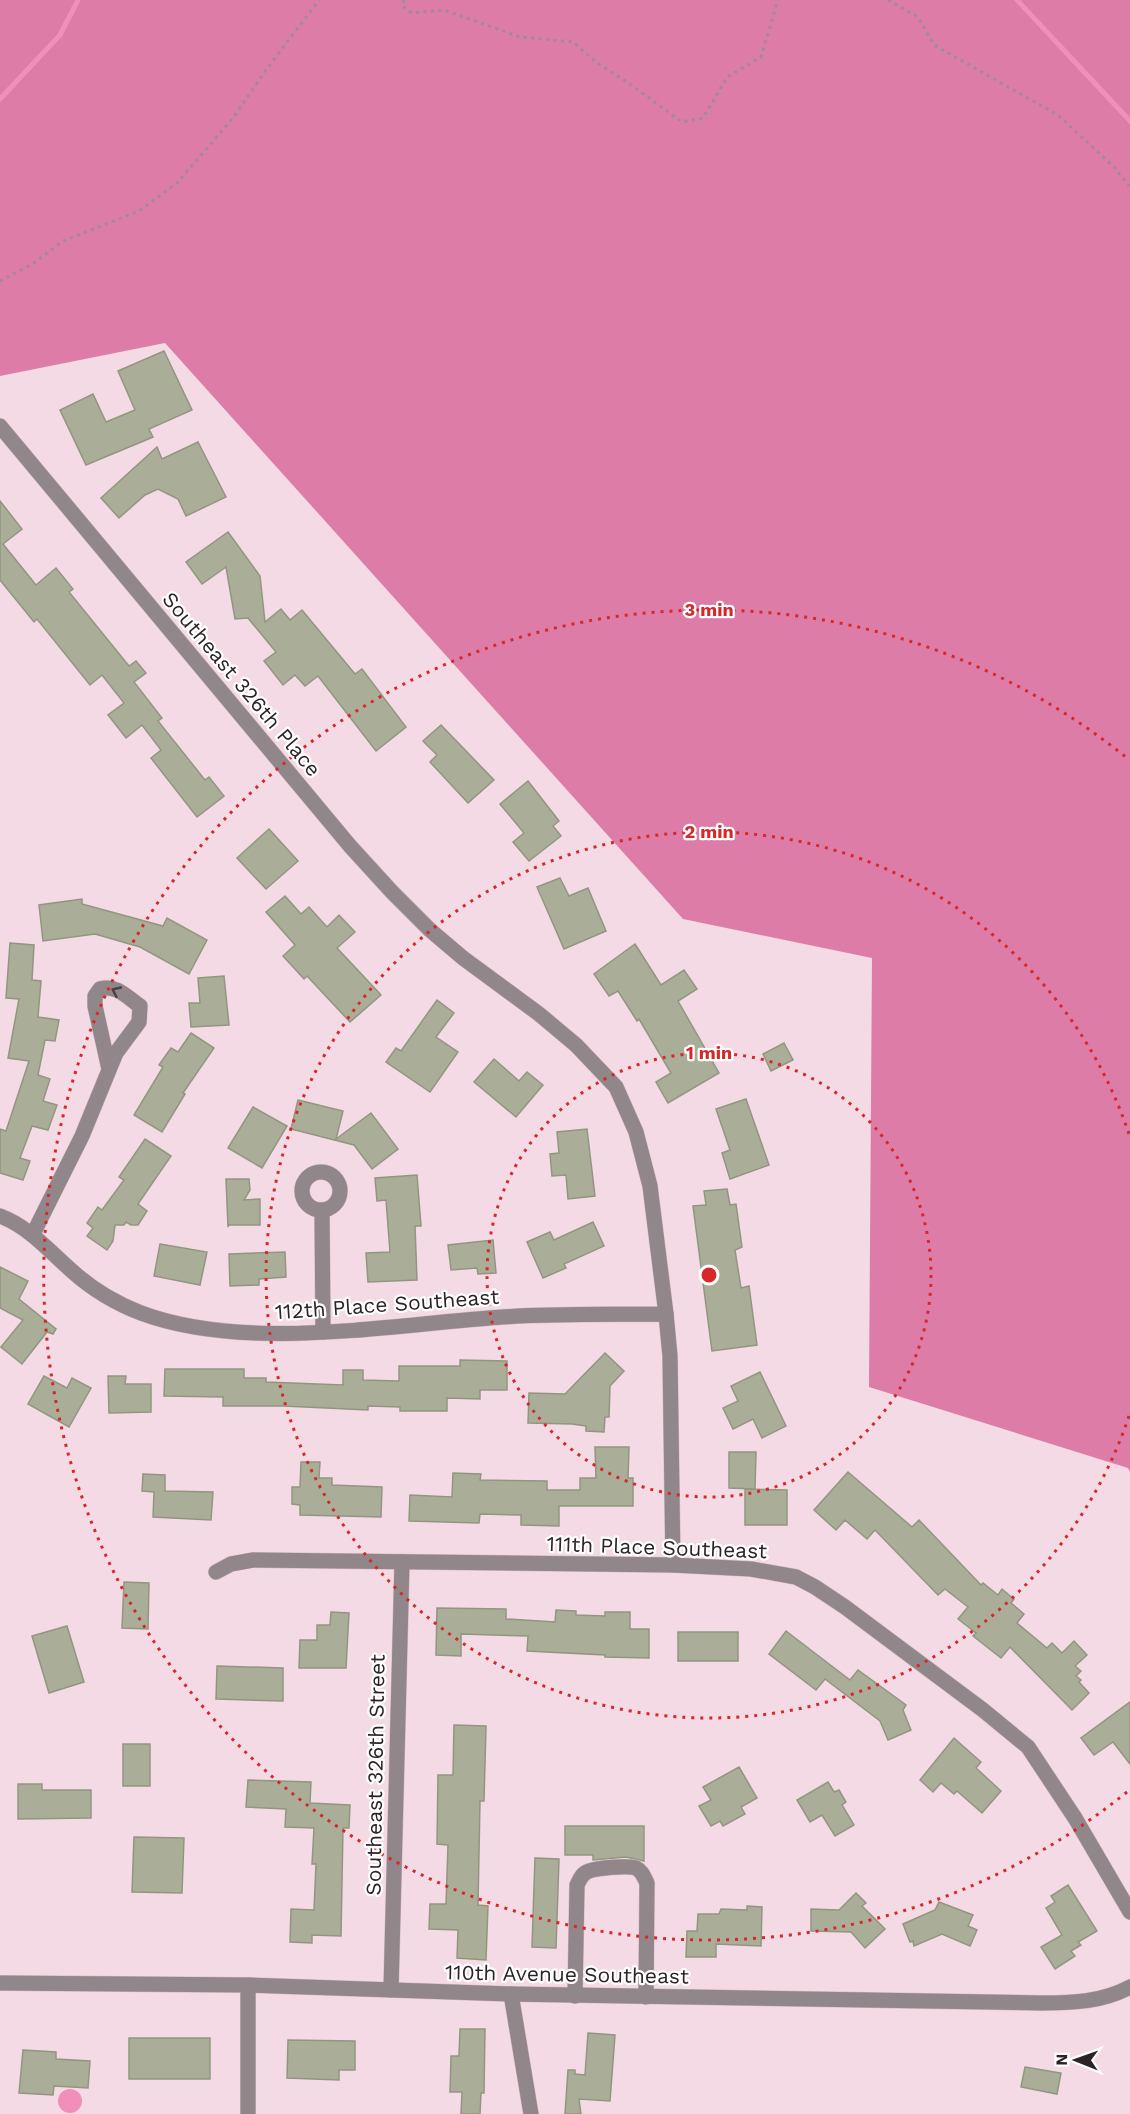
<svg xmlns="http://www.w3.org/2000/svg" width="1130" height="2114" viewBox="0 0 1130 2114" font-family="'Work Sans',sans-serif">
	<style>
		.forest { fill: #de7ca8 }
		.water { fill: #f18eba }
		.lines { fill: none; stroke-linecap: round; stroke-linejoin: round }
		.stream { stroke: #f18eba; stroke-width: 5 }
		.building { fill: #aaae98; stroke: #929681; stroke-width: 1.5 }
		.minor-casing { stroke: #d0b9c2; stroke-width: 16 }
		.path { stroke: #9f8c93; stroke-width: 3; stroke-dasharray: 3 4.5; stroke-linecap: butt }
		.minor { stroke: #91868a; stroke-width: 15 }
		.oneway { stroke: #4a4144 }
		.ring { fill: none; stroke: #d62828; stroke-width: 3; stroke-dasharray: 3 6 }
		.labels { text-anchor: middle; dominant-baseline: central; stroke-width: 4.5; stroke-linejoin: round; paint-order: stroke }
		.street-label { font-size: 21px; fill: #2c2326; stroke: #fff }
		.centre { fill: #d62828; stroke: #fff; stroke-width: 3 }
		.ring-label { font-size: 18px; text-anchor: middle; font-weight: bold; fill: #d62828; stroke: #fff; stroke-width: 4.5; stroke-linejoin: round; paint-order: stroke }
	</style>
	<rect width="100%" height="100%" fill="#f4dae4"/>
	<polygon class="forest" points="0,0 1130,0 1130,1472 1128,1468 869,1387 872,958 683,919 165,343 0,376"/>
	<circle class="water" cx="70" cy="2101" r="12"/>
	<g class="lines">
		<g class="stream">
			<polyline points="1017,0 1130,121"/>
			<polyline points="0,99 60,35 78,0"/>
		</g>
	</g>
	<g class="building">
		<polygon points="164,351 192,410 149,429 153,437 86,465 60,410 93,394 106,422 135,410 118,371"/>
		<polygon points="198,442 226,497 186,516 178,499 158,489 145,495 119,518 101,498 157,447 162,459"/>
		<polygon points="0,501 22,529 3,544 36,585 56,568 73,589 69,592 129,666 136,661 146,673 134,682 162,718 158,721 205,780 209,777 224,796 197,817 151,758 161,750 142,725 126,738 108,715 124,703 102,675 90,685 37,619 34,622 0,580"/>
		<polygon points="228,532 260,576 265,622 281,609 290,620 302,610 355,674 362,669 406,727 376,751 318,676 305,686 295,675 283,685 264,661 276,652 248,618 235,619 226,567 202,584 186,562"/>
		<polygon points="441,725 494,780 468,803 430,762 437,755 423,741"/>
		<polygon points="528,781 559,821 553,826 561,836 529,861 513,842 524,833 500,804"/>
		<polygon points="269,829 298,861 266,889 237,858"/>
		<polygon points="560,878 569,896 588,888 606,931 564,949 537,887"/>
		<polygon points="285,896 301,914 309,907 327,927 339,915 355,932 337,948 381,995 350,1022 307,976 304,979 283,956 295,945 266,912"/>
		<polygon points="82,899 82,904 163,926 167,918 207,940 189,974 140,947 95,934 43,941 39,905"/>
		<polygon points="10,943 34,945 32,980 41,981 38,1017 59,1020 55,1041 45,1040 38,1075 50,1079 43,1101 57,1105 48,1130 32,1126 20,1158 30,1161 23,1180 0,1173 0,1129 6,1131 29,1061 8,1058 19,999 6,998"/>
		<polygon points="635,944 661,985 684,970 697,989 678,1001 719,1073 668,1103 656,1082 671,1073 639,1019 637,1021 618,991 609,996 594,974"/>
		<polygon points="224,976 229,1025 191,1027 189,1003 200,1003 198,978"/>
		<polygon points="437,1000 454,1013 436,1037 458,1052 430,1092 386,1062 396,1048 401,1051"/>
		<polygon points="191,1033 214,1048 183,1093 185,1094 162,1132 134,1115 163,1067 159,1065 171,1048 178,1052"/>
		<polygon points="784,1043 793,1060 771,1071 763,1054"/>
		<polygon points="494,1059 519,1081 527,1072 543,1085 516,1117 474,1082"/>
		<polygon points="746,1099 769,1165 730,1179 722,1153 730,1150 716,1109"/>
		<polygon points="298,1100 343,1111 336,1139 371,1113 398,1149 372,1169 354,1145 291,1129"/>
		<polygon points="253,1107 287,1126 262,1168 228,1148"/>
		<polygon points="587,1129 595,1196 568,1199 566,1175 552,1176 550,1154 559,1153 557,1132"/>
		<polygon points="145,1139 171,1156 138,1204 147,1211 138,1225 131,1225 126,1222 124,1225 115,1225 113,1241 107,1250 87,1236 93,1228 87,1223 98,1207 102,1210 124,1180 119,1177"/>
		<polygon points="417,1175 421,1226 415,1226 417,1280 368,1282 366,1253 390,1252 386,1200 377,1201 375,1178"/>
		<polygon points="226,1179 249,1179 250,1190 244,1200 260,1199 260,1225 229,1225 228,1227"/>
		<polygon points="727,1189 730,1205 736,1204 742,1247 735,1250 741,1288 749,1286 757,1345 712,1351 693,1206 706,1205 704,1191"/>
		<polygon points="593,1222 604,1246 564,1264 566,1268 543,1278 527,1242 550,1232 554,1240"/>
		<polygon points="493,1240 496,1273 478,1274 477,1268 451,1270 448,1245"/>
		<polygon points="160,1244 207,1252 200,1285 154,1276"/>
		<polygon points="285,1252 286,1277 259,1279 259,1285 230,1286 229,1254"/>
		<polygon points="0,1267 28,1281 19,1299 56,1329 53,1334 47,1332 22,1364 1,1347 23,1320 0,1308"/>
		<polygon points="605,1353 624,1371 610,1386 609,1417 605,1417 604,1432 586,1431 586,1426 572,1424 528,1423 529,1393 565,1394"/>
		<polygon points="460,1360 507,1361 507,1390 480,1390 480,1399 447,1398 447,1411 400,1411 400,1407 368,1406 368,1410 283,1406 223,1406 223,1397 164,1396 165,1369 244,1369 244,1378 266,1378 266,1382 343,1385 343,1370 363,1370 363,1380 399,1381 399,1366 460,1366"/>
		<polygon points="760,1372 786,1426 762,1438 753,1419 733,1429 723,1408 738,1401 731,1386"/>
		<polygon points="44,1376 67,1388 72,1378 91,1388 69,1427 28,1404"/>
		<polygon points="108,1376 126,1376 125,1384 151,1384 151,1412 109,1413"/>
		<polygon points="595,1447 629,1447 628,1478 633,1478 633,1506 559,1506 559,1526 521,1525 521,1515 480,1514 479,1523 409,1521 410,1495 452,1497 453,1473 481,1474 480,1480 547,1481 547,1490 580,1490 580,1478 596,1478"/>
		<polygon points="729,1452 756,1452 755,1489 729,1488"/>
		<polygon points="301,1462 320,1462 319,1478 332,1478 332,1485 382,1487 381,1517 300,1515 300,1505 292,1504 292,1487 300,1487"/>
		<polygon points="848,1472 912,1527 919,1520 981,1585 983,1583 998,1595 1002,1589 1014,1599 1011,1603 1024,1614 1017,1623 1047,1648 1052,1643 1062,1653 1074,1641 1087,1655 1075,1666 1081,1671 1076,1676 1081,1680 1079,1682 1089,1693 1072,1710 1010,1647 1001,1658 973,1636 976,1633 958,1619 968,1607 945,1589 938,1595 875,1530 867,1539 845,1520 836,1530 814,1510"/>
		<polygon points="143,1474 165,1475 165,1491 213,1492 211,1520 153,1517 154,1492 142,1491"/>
		<polygon points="745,1489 787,1490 787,1525 745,1525"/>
		<polygon points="124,1582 149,1583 148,1629 122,1628"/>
		<polygon points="437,1608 506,1609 506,1619 555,1622 556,1610 576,1611 576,1615 605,1616 605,1612 630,1612 630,1629 649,1629 649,1658 605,1657 605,1655 527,1651 528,1636 461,1634 461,1656 436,1655"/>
		<polygon points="331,1612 349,1613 346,1668 299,1668 300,1640 317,1640 317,1625 330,1625"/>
		<polygon points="67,1626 84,1682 49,1693 32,1636"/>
		<polygon points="786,1631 850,1680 858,1670 906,1705 903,1710 911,1730 888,1740 880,1721 825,1679 816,1690 769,1654"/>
		<rect x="678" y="1632" width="60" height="29"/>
		<polygon points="217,1666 283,1668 283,1701 216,1699"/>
		<polygon points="1130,1702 1130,1764 1113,1742 1094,1755 1081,1738"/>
		<polygon points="454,1725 486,1726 484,1801 480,1801 478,1905 488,1906 486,1960 457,1958 458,1930 429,1929 430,1904 446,1904 448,1845 437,1844 438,1775 453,1775"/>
		<polygon points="954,1738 981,1762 976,1768 1001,1791 982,1813 957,1791 954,1794 941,1783 933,1792 920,1780"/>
		<rect x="123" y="1744" width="27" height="42"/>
		<polygon points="739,1767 757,1798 741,1807 745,1814 723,1826 720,1821 711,1826 699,1806 711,1800 703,1787"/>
		<polygon points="248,1780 311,1782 310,1803 350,1805 349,1828 343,1828 341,1936 312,1935 312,1943 290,1942 291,1909 314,1910 316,1864 312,1864 314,1828 285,1827 286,1809 246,1807"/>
		<polygon points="828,1782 834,1792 839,1790 846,1802 842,1805 854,1825 835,1836 822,1815 810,1822 797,1800"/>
		<polygon points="18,1784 42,1784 42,1790 91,1790 91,1818 18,1819"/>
		<polygon points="565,1826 644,1826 644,1861 626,1857 593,1860 593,1855 565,1855"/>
		<polygon points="134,1837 184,1838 182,1893 132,1892"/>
		<polygon points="535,1858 559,1859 556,1948 532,1947"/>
		<polygon points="1068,1885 1097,1931 1078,1942 1081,1945 1071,1951 1075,1956 1055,1969 1041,1947 1062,1935 1046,1908 1055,1902 1051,1896"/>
		<polygon points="856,1893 866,1903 862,1906 885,1929 865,1948 851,1932 811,1931 811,1909 839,1910"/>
		<polygon points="939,1902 973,1915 968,1926 977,1930 970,1946 942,1934 914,1946 913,1941 910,1942 903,1924 935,1910"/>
		<polygon points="747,1906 762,1907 761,1946 716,1944 716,1957 686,1957 687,1931 697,1931 698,1914 719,1914 721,1909 747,1910"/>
		<polygon points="460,2029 485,2029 484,2093 481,2093 480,2114 461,2114 462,2092 450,2092 451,2056 459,2056"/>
		<polygon points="588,2033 615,2035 610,2101 579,2099 581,2114 565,2114 568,2070 575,2070 575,2074 585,2075"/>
		<rect x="129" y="2038" width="81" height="41"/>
		<polygon points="288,2040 355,2041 355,2070 339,2070 339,2080 287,2078"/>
		<polygon points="23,2050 56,2052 56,2059 90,2061 88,2088 54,2086 53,2095 19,2093"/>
		<polygon points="1025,2067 1061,2073 1057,2094 1021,2087"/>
	</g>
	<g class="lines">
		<defs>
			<g id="minor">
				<polyline points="0,426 350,846 392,892 430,930 463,958 539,1014 576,1045 616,1087 636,1132 650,1186 666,1314 670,1356 673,1565"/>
				<circle cx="321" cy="1191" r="19"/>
				<polyline points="322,1210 323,1332"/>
				<path d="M0,1216C29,1227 48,1250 72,1271C92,1289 115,1303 141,1313C243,1351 383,1326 489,1318C547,1313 607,1315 666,1314"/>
				<path d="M33,1234L82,1136L116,1053L139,1022L140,1006C127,997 116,984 100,989L95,996V1006L109,1069"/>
				<polyline points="216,1572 231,1564 253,1560 673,1565 751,1569 796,1577 815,1587 845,1607 983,1710 1028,1747 1075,1818 1130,1912"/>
				<path d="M0,1983L248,1985L511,1994L1041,2003C1072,2003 1102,2002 1130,1987"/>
				<polyline points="391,1990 402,1562"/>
				<polyline points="511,1994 531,2114"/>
				<path d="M575,1996L577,1885C580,1879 582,1873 589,1871C597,1868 628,1865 636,1868C642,1871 644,1877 647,1883L646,1997"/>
				<polyline points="248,2114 248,1985"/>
			</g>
		</defs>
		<use href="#minor" class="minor-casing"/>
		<g class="path">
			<polyline points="404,0 402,6 412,13 444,10 520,37 573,42 596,62 627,82 682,122 703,118 727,77 761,57 778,0"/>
			<polyline points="888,0 918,17 934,45 1058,115 1114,167 1130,187"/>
			<polyline points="0,281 34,263 63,241 139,211 177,183 233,118 266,70 319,0"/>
		</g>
		<use href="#minor" class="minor"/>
	</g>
	<defs><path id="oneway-chevron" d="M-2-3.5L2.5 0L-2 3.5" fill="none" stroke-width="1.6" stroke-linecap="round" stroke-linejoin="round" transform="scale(1.5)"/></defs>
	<use class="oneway" href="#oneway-chevron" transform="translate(116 991) rotate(-155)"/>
	<g class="ring">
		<circle cx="709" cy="1275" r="222"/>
		<path d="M1129 1416A443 443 0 1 1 1129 1134"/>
		<path d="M1127 1792A665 665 0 1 1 1127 758"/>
	</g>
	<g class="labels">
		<g class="street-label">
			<text transform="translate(242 684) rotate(50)">Southeast 326th Place</text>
			<text transform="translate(387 1304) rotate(-4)">112th Place Southeast</text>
			<text transform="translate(657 1547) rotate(2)">111th Place Southeast</text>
			<text transform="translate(375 1775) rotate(-89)">Southeast 326th Street</text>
			<text transform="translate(567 1974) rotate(1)">110th Avenue Southeast</text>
		</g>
	</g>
	<circle cx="709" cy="1275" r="9" class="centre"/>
	<g class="ring-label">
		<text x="709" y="616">3 min</text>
		<text x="709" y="838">2 min</text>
		<text x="709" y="1059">1 min</text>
	</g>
	<g transform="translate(1076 2060) rotate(271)" stroke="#ffffff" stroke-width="4.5" paint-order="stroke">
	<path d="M0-4.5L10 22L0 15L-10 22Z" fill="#2c2326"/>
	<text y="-9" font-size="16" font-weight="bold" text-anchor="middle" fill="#2c2326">N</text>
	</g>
</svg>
